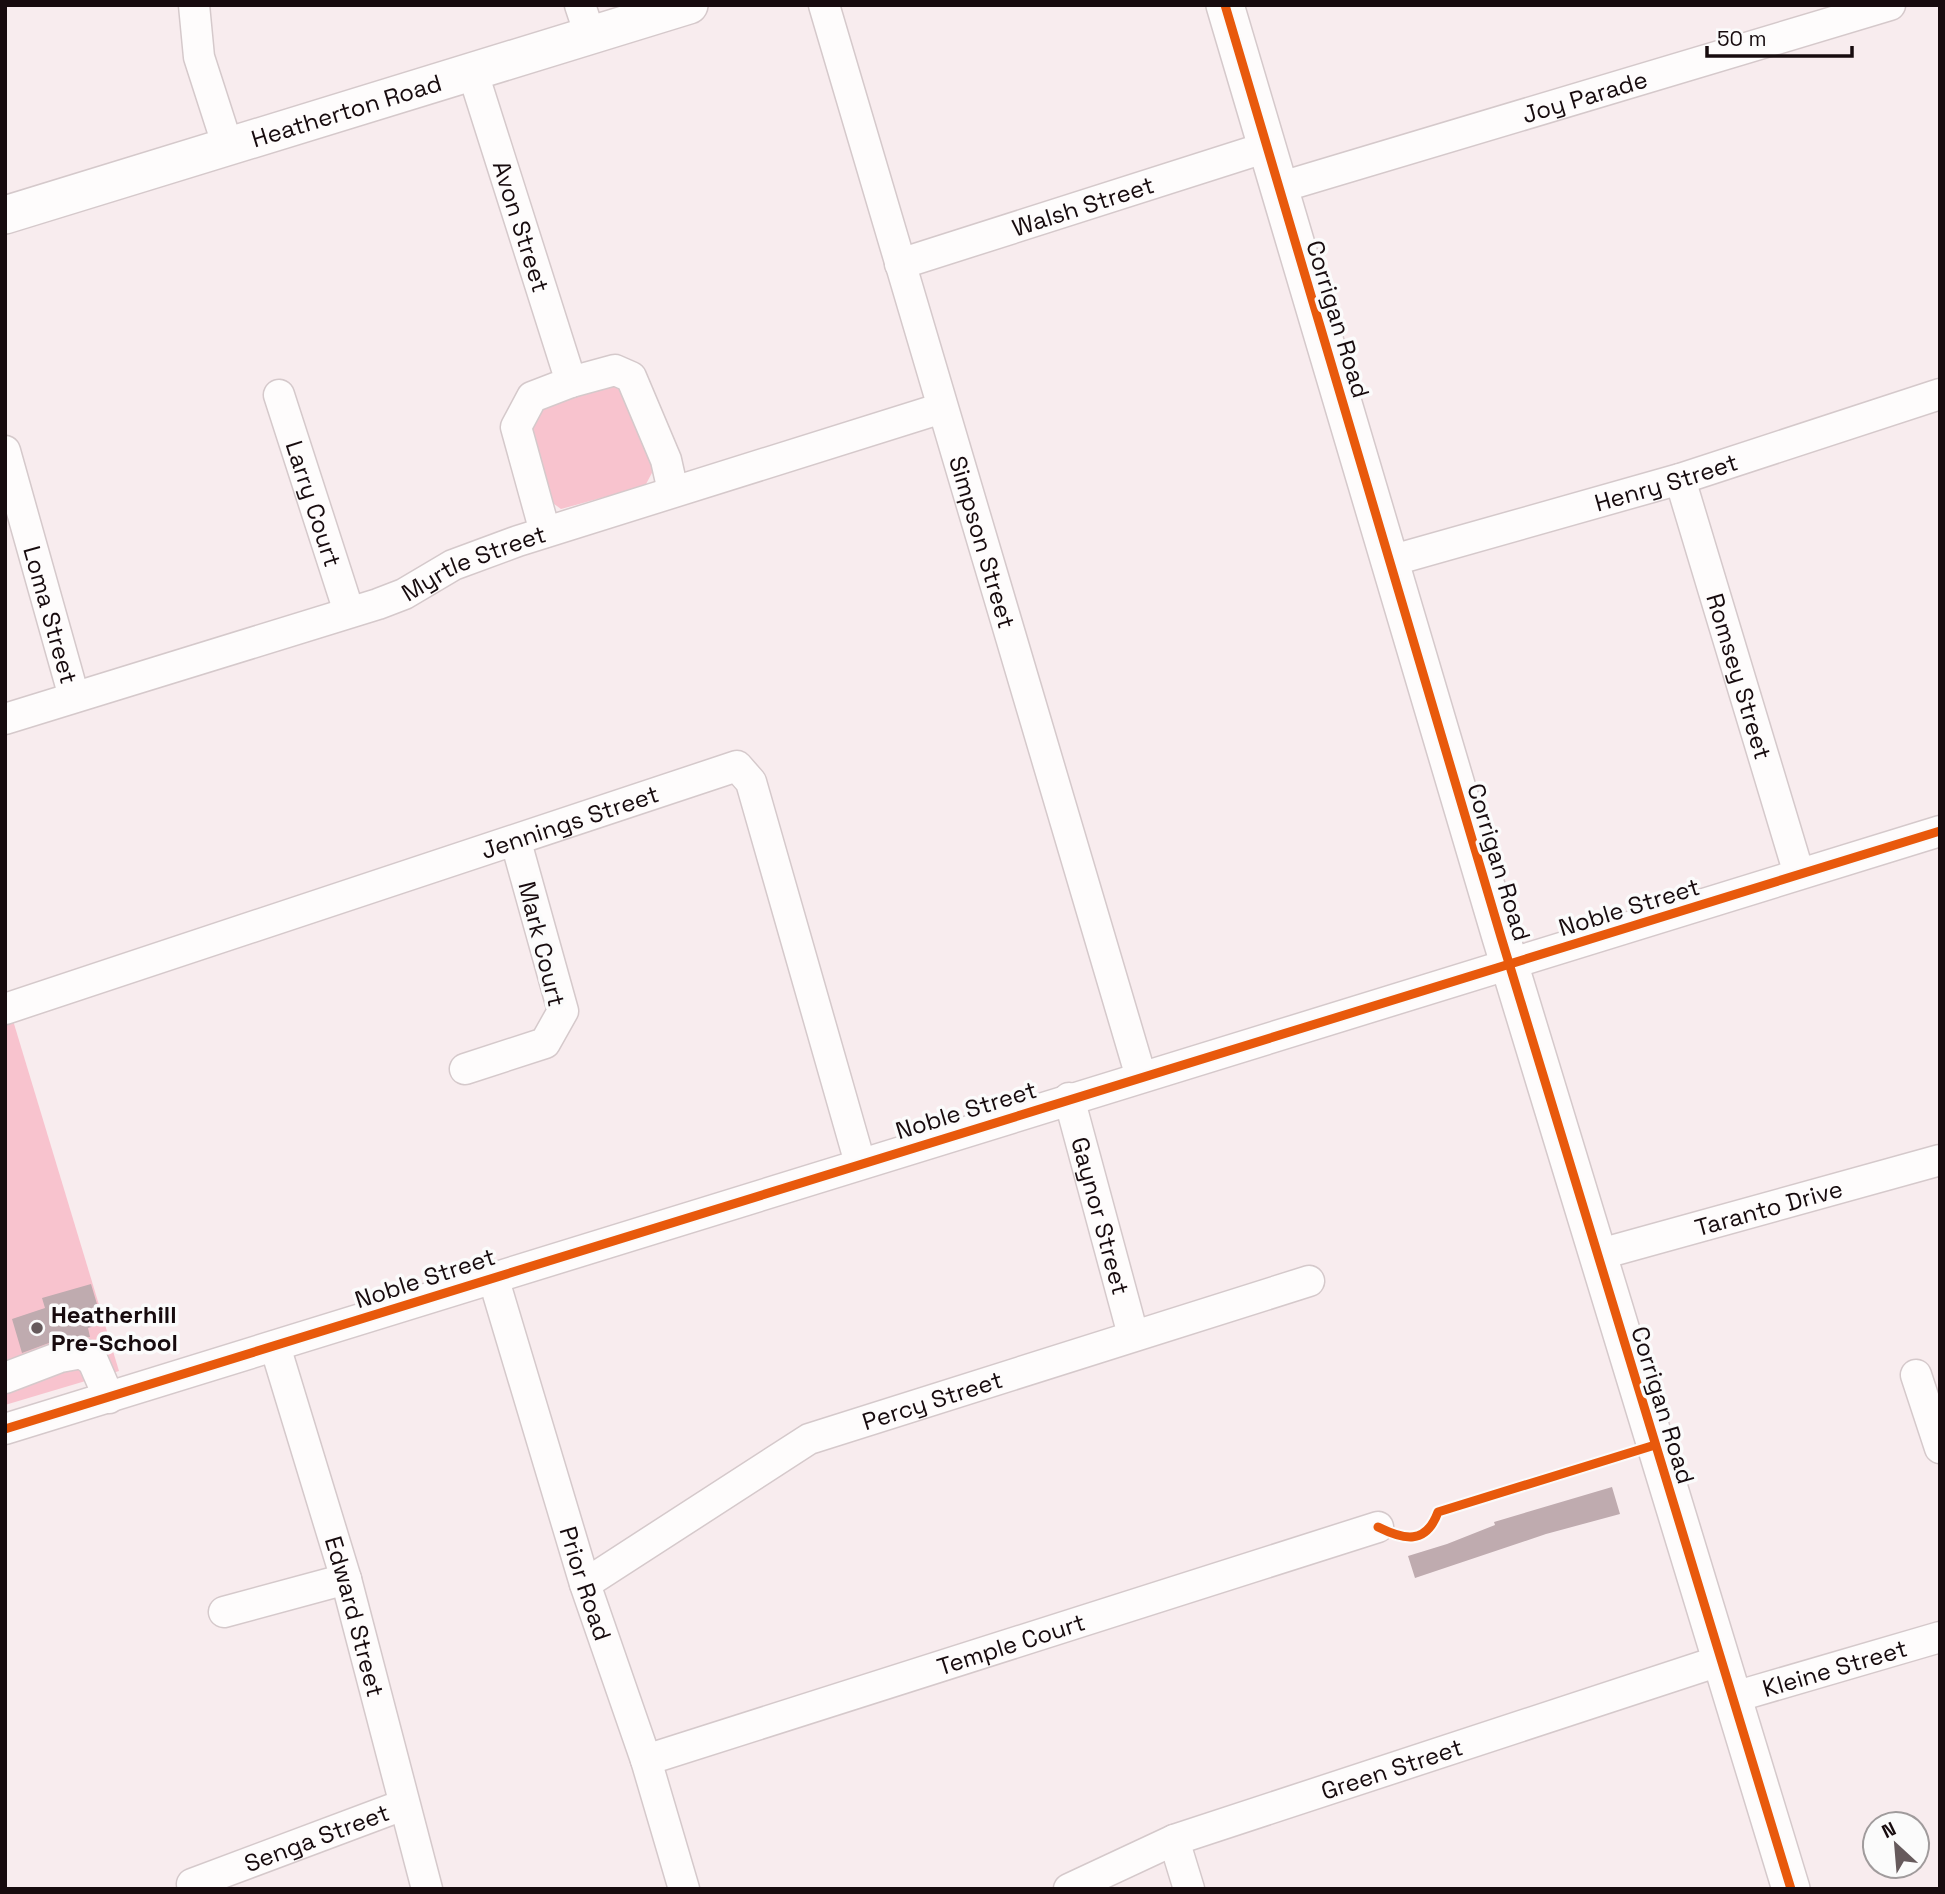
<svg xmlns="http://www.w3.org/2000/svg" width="1945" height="1894" viewBox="0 0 1945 1894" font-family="'Space Grotesk',sans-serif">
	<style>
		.green { fill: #f8c3ce }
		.building { fill: #bfabaf }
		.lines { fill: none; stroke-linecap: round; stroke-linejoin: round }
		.minor-casing { stroke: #d5c9cb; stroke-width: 33 }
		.major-casing { stroke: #d5c9cb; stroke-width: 40 }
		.minor { stroke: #fefcfc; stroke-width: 30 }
		.major { stroke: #fefcfc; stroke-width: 37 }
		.cycleway-casing { stroke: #fbfbfb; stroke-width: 13 }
		.cycleway { stroke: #e8590c; stroke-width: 9 }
		.poi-dot { fill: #665a5c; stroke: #fbfbfb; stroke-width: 2.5 }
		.labels { text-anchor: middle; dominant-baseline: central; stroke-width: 7; stroke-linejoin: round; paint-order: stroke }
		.street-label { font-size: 24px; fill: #170b0e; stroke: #fbfbfb }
		.poi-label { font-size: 24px; font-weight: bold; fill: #170b0e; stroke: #fbfbfb; text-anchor: start }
	</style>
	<rect width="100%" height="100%" fill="#f8ecee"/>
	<g class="green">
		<polygon points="612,385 632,397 654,469 645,486 561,509 550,501 531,428 541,406"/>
		<polygon points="5,994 119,1371 5,1405"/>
	</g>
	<g class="building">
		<polygon points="91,1284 100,1314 95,1316 98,1325 88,1328 90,1337 57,1340 22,1353 12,1319 45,1308 42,1298"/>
		<polygon points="1612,1487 1620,1514 1546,1534 1415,1578 1408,1556 1447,1544 1495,1525 1494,1522"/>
	</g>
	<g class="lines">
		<defs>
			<g id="minor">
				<polyline points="194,5 199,57 228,147"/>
				<polyline points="580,5 590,35"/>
				<path id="s1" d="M824,5L1141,1077"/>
				<path id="s2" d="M472,70L571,382L532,397L516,427L545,532"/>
				<path id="s3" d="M1278,188L1890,5"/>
				<path id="s4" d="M900,264L1267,147"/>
				<polyline points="571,382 615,370 631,377 666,460 673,491"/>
				<path id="s5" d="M279,395L349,612"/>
				<path id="s6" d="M5,451L74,697"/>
				<path id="s7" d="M1680,479L1799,874"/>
				<path id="s8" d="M1390,561L1680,479L1940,394"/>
				<path id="s9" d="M5,719L378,604L404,594L453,565L518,541L942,408"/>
				<path id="s10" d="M5,1009L737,766L751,782L860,1163"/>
				<polyline points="465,1069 545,1043 563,1011 516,842"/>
				<path id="s11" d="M1069,1098L1133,1335"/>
				<path id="s12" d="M1597,1255L1940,1160"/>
				<path id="s13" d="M493,1277L585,1584L646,1760L684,1889"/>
				<path id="s14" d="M275,1346L346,1579L427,1889"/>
				<polyline points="1916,1375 1940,1448"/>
				<polyline points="5,1378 60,1357 82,1353 93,1361 109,1398"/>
				<polyline points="5,1429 1940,831"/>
				<path id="s15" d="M585,1584L809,1439L1309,1281"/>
				<polyline points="224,1612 346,1579"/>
				<path id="s16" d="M1731,1698L1940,1637"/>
				<path id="s17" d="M646,1760L1378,1527"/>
				<polyline points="1174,1840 1189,1889"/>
				<path id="s18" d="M192,1884L403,1805"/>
				<path id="s19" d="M1069,1889L1174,1840L1719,1661"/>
			</g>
			<g id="major">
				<polyline points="1225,5 1501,937 1791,1889"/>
				<path id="s20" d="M5,215L689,5"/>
			</g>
		</defs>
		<use href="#minor" class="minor-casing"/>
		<use href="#major" class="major-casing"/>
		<use href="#minor" class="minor"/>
		<use href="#major" class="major"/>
		<defs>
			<g id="cycleway">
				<polyline points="1225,5 1501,937 1791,1889"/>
				<polyline points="5,1429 1940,831"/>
				<path d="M1378,1527C1404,1540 1426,1545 1438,1512L1655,1445"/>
			</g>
		</defs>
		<use href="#cycleway" class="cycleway-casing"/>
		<use href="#cycleway" class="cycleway"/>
	</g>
	<circle class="poi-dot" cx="37" cy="1328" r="7"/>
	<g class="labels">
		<g class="street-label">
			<text stroke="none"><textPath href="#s3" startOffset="320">Joy Parade</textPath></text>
			<text stroke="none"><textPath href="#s20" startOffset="357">Heatherton Road</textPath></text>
			<text stroke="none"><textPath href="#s4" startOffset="192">Walsh Street</textPath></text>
			<text stroke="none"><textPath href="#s2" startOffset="164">Avon Street</textPath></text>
			<text transform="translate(1338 319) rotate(73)">Corrigan Road</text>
			<text stroke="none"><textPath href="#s8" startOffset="287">Henry Street</textPath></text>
			<text stroke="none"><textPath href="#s5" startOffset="114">Larry Court</textPath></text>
			<text stroke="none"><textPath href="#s1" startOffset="560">Simpson Street</textPath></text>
			<text stroke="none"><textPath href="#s9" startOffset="495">Myrtle Street</textPath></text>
			<text stroke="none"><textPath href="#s6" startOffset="170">Loma Street</textPath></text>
			<text stroke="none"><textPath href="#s7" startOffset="206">Romsey Street</textPath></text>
			<text stroke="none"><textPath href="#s10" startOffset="595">Jennings Street</textPath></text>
			<text transform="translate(1499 862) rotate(73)">Corrigan Road</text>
			<text transform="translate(1629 907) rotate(-17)">Noble Street</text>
			<text transform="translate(542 944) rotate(76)">Mark Court</text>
			<text transform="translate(966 1110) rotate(-17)">Noble Street</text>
			<text stroke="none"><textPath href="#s12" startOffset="178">Taranto Drive</textPath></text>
			<text stroke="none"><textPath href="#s11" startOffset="122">Gaynor Street</textPath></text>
			<text transform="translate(425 1278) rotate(-18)">Noble Street</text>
			<text stroke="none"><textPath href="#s15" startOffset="396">Percy Street</textPath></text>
			<text transform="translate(1663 1405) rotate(73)">Corrigan Road</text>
			<text stroke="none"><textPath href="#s13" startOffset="320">Prior Road</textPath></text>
			<text stroke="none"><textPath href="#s14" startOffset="282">Edward Street</textPath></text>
			<text stroke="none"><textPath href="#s17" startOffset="383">Temple Court</textPath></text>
			<text stroke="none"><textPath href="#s16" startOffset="108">Kleine Street</textPath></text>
			<text stroke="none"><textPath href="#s19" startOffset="345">Green Street</textPath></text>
			<text stroke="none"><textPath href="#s18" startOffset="133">Senga Street</textPath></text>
		</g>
		<g class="poi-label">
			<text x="51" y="1314">Heatherhill<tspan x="51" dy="28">Pre-School</tspan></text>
		</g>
	</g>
	<rect width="1945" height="1894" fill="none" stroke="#170b0e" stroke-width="14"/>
	<g transform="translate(1896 1845) rotate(334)"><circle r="33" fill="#fbfbfb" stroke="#a09b9c" stroke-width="2"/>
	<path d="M0-5L12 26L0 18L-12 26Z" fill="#665a5c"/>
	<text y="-10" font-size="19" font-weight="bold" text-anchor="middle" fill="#170b0e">N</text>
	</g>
	<path d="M1707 46v10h145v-10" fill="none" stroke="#170b0e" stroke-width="3.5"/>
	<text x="1717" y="46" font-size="21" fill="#170b0e" stroke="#fbfbfb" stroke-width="5" paint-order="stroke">50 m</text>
</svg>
